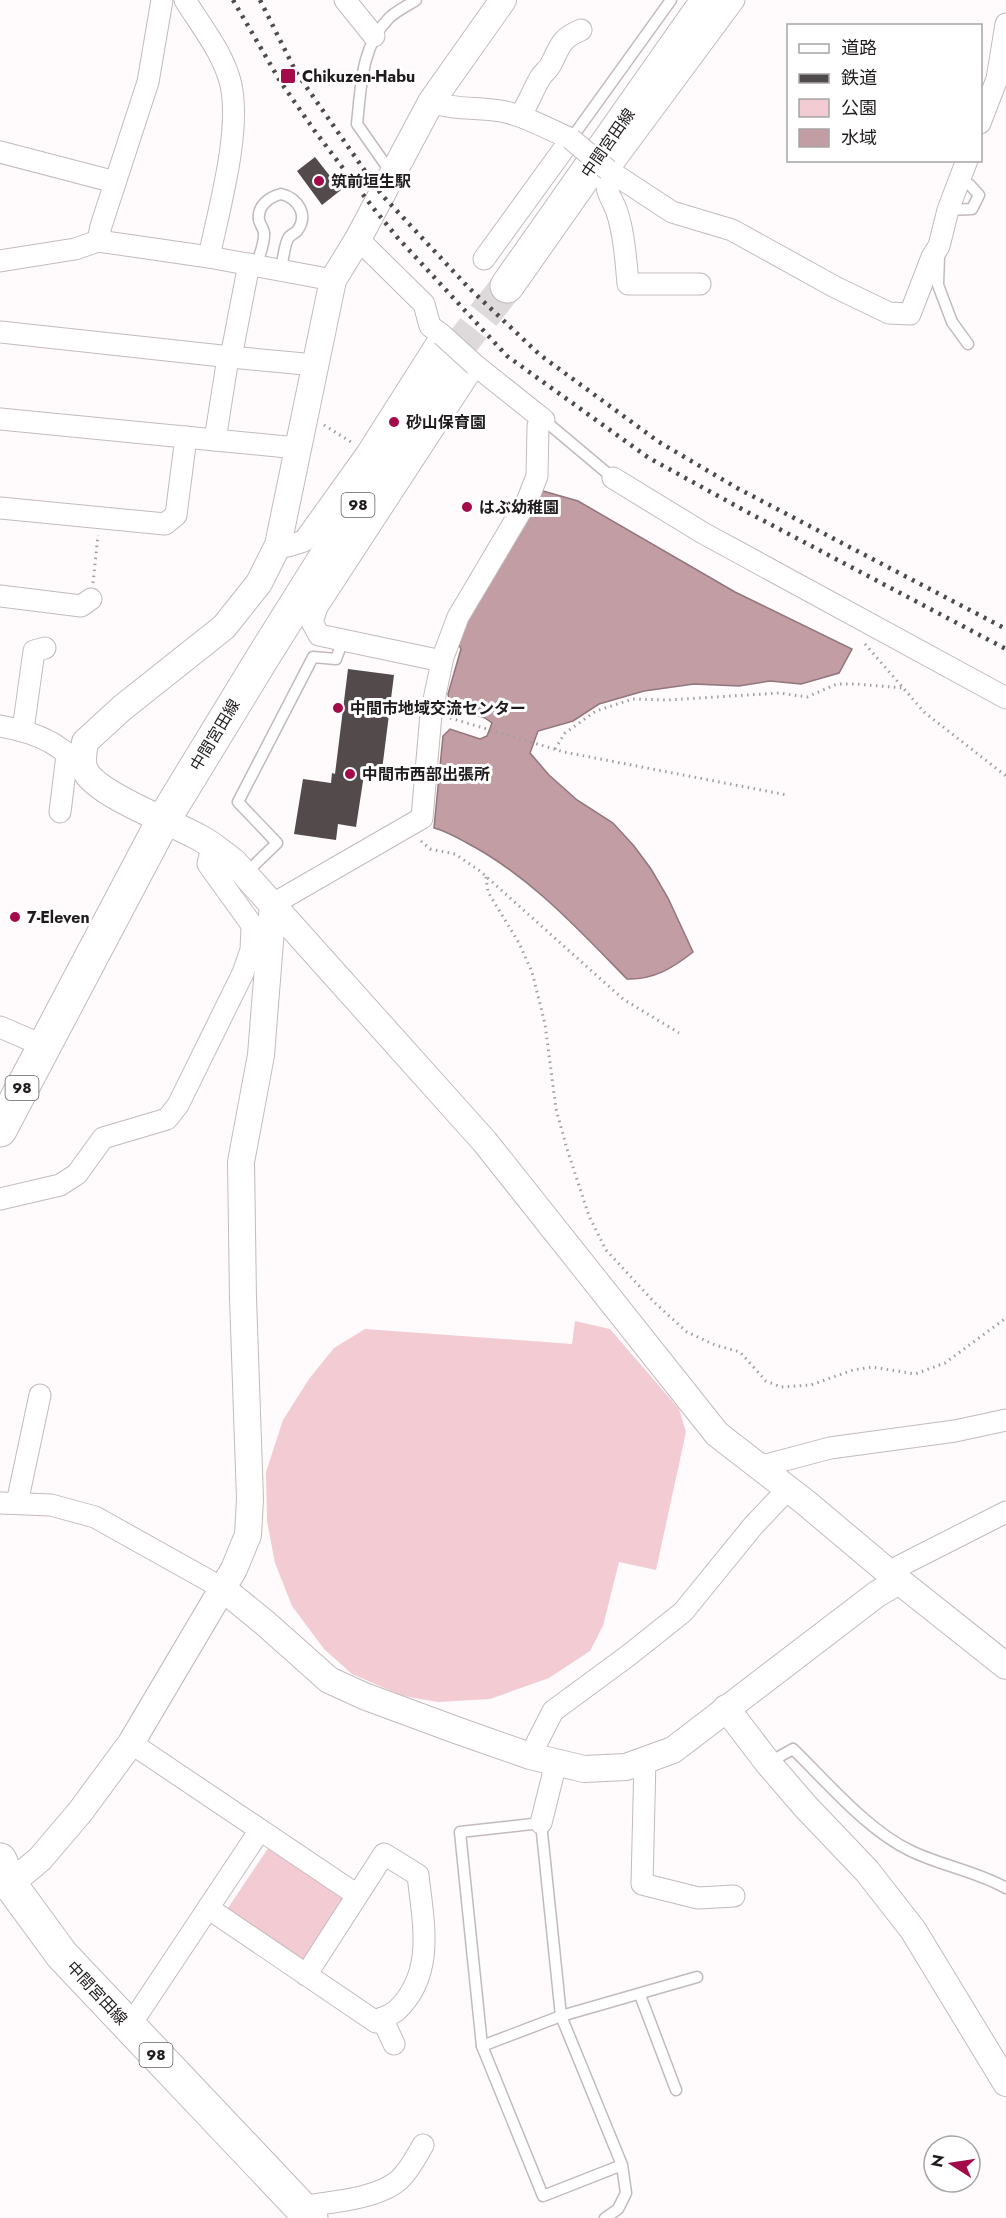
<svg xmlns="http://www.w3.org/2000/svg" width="1006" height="2218" viewBox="0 0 1006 2218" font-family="Jost,'Noto Sans JP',sans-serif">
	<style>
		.green { fill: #f3ccd3 }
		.water { fill: #c29da4; stroke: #91767c; stroke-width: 1.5 }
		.building { fill: #524a4b }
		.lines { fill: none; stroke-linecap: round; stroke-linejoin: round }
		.primary-tunnel { stroke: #ded9da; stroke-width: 33; stroke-dasharray: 33 16; stroke-linecap: butt }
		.service-casing { stroke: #c4babc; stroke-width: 13 }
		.minor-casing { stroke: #c4babc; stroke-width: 23 }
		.tertiary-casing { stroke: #c4babc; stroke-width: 28 }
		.primary-casing { stroke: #c4babc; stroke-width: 35 }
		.path { stroke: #a29d9e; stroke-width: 3; stroke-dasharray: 1.5 4.5; stroke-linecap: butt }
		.service { stroke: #fff; stroke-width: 10 }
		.minor { stroke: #fff; stroke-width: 21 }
		.tertiary { stroke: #fff; stroke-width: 26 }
		.primary { stroke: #fff; stroke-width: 33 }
		.rail { stroke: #4f4a4b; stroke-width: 4.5; stroke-dasharray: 3 6; stroke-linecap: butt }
		.minor-bridge-casing { stroke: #c4babc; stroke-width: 23; stroke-linecap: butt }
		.minor-bridge { stroke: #fff; stroke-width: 21 }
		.poi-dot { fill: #a20a49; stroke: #fff; stroke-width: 2 }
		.labels { text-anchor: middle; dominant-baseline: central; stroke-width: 6; stroke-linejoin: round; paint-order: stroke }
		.shield { fill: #fff; stroke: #636061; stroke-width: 1.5 }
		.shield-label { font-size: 15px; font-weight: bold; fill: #201c1d }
		.poi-label { font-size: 16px; font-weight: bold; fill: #201c1d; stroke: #fff; text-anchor: start }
		.street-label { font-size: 16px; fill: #201c1d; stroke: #fff }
	</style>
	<rect width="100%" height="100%" fill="#fffafb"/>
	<g class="green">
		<polygon points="575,1321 610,1329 679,1409 686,1432 656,1570 619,1562 603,1626 590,1651 549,1678 490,1699 438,1702 403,1696 352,1674 324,1649 292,1606 275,1563 267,1521 266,1472 283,1420 309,1379 334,1348 365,1329 572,1344"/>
		<polygon points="269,1847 346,1899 304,1963 226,1911"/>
	</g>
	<path class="water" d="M543,491L578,501L735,592L852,649L839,673L801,684L770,681L739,686L694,684L644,691L599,704L573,721L538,731L530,753L549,775L577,800L613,823L634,846L651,869L668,898L693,952C673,968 653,980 627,979C578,929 530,876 467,843C456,837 446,831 434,828L443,736L450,729L480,739L487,736L492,723L485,718L451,708L448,694L461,649L457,641L461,620L483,594Z"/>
	<g class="building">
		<polygon points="315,157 341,190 322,205 297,171"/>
		<polygon points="348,669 394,675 382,770 365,768 356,827 338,824 336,840 294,834 303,779 331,783 332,773 335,774"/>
	</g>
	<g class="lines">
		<polyline class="primary-tunnel" points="453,354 507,286"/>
		<defs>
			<g id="service">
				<polyline points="571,139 671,0"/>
				<path d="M392,174L357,124C361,87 361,46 389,18C396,11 407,6 416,0"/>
				<polyline points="948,210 972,209 979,195 970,185 960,179"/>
				<polyline points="939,256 938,285 952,322 968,344"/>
				<path d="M256,266C259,256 265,243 264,233C264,229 260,225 259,220C257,206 269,197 281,194C298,198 309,215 297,231C295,233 291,235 289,237C284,244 283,261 281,270"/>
				<polyline points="544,420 613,478"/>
				<polyline points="245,874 277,843 238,802 313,657 336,659 343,640"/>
				<path d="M768,1763L793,1749C827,1782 868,1831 911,1851C942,1866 976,1871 1006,1888"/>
				<polyline points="640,1995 676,2090"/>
				<polyline points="482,2046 561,2016 697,1977"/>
				<polyline points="605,2218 618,2209 626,2193 622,2165 561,2016 541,1823 460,1832 482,2046 543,2196 622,2165"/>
			</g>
			<g id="minor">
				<path d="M185,0C201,26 224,54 231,85C241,133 219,208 209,257"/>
				<polyline points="345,0 374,36"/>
				<path d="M431,102C454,110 478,107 501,111C526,116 548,129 571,139L484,259"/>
				<path d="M520,116C528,104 533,90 540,78C543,73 549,69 551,64C561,45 560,39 581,30"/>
				<polyline points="980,123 997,79 1006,24"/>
				<polyline points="0,152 115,182"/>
				<polyline points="608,170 672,212 732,230 835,287 889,313 910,314 932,257 939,246 948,210 967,160"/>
				<polyline points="98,241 101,226 148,82 162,0"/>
				<polyline points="0,261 75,249 98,241 209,257 333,280"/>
				<polyline points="249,264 231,357 315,365"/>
				<path d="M700,284H628C626,262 625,240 619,219C614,196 603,197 608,170L734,0"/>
				<polyline points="0,332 231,357 227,364 215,440 0,419"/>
				<polyline points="215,440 297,448"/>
				<polyline points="613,478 703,533 1006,698"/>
				<polyline points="0,508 165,524 176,515 186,437"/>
				<polyline points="278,545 288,546 304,541 367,453 442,335 430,326 424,304 358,239"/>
				<polyline points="0,596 81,606 91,599"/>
				<path d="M0,726C18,729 34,733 50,742C65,750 64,755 83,758"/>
				<polyline points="23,730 34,651 45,648"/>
				<polyline points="60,812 67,755"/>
				<polyline points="273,904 422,818 431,714 443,657 458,617 528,499 537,476 538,426 544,420 475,365 317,607 312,622 319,635 442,661"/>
				<polyline points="0,1027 44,1046"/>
				<polyline points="0,1199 60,1185 77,1174 103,1138 167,1119 178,1105 243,973 251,950 252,925 208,864 212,846"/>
				<polyline points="759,1467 830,1448 955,1431 1006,1420"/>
				<polyline points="0,1503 51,1505 95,1517 222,1588"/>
				<polyline points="17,1503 40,1395"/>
				<polyline points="888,1572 1006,1512"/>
				<polyline points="131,1743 357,1895"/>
				<polyline points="530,1756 553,1711 629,1655 683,1612 753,1526 788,1489"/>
				<polyline points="645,1760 642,1884 698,1898 734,1896"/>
				<polyline points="541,1823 556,1763"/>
				<path d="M208,1908L376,2022C382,2019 390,2015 396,2011C436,1974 423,1922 418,1875L384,1854L306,1975"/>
				<polyline points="382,2018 394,2044"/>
				<polyline points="129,2027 260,1830"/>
				<path d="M300,2207C329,2202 378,2199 399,2180C410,2170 416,2157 423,2145"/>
			</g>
			<g id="tertiary">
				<path d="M503,0L431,102L358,239L333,280L278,545L259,583L224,627L122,708L85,742C84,750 81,762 85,770C95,794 176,824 200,838C212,844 223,854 234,862L485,1142L717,1434L805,1502L899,1581L1006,1666"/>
				<polyline points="222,1588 265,1623 329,1680 364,1696 456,1730 530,1756 584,1769 626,1767 673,1750 877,1594 899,1581"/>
				<polyline points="726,1708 768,1763 805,1806 867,1871 913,1930 1006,2083"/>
				<polyline points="10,1884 40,1859 80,1812 131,1743 234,1569 248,1535 250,1499 243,1298 241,1162 261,1055 273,904"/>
			</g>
			<g id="primary">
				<polyline points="507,286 708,0"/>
				<polyline points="0,1130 163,821 263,657 453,354"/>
				<polyline points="0,1860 10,1884 62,1955 311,2218"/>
			</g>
		</defs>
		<use href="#service" class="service-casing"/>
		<use href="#minor" class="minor-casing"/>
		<use href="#tertiary" class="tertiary-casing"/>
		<use href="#primary" class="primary-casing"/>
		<g class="path">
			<polyline points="324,425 351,442"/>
			<polyline points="93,583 98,535"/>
			<polyline points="865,644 924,712 1006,776"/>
			<polyline points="450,718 564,752 787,795"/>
			<polyline points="555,749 565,733 596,711 633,699 668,700 779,693 807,697 837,684 856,684 903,688"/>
			<polyline points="421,841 430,849 455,854 480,871 623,999 679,1033"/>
			<polyline points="486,877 488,892 519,943 532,972 545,1024 556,1109 567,1149 589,1216 606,1250 655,1303 687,1332 715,1345 740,1352 766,1381 781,1387 811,1385 853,1370 872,1367 915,1374 945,1363 1006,1318"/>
		</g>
		<use href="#service" class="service"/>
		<use href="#minor" class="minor"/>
		<use href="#tertiary" class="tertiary"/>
		<use href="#primary" class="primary"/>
		<g class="rail">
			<polyline points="233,0 280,81 314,130 374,209 397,237 507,356 649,458 749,513 1006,649"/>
			<polyline points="260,0 296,72 381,194 469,288 540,355 659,442 737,488 1006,629"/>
		</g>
		<defs>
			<g id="minor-bridge">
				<polyline points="571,139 608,170"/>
				<polyline points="442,335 475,365"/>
			</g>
		</defs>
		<use href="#minor-bridge" class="minor-bridge-casing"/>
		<use href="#minor-bridge" class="minor-bridge"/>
	</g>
	<g class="poi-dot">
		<rect x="280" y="68" width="16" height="16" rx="3"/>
		<circle cx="319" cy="181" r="6"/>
		<circle cx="394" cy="422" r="6"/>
		<circle cx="467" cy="507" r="6"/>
		<circle cx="338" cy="708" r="6"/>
		<circle cx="350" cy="774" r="6"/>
		<circle cx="15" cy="917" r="6"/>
	</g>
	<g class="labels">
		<g class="shield">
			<rect x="341.5" y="493" width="33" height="24" rx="4.5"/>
			<rect x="5.5" y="1076" width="33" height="24" rx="4.5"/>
			<rect x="139.5" y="2043" width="33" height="24" rx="4.5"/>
		</g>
		<g class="shield-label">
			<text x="358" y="505">98</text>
			<text x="22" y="1088">98</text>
			<text x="156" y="2055">98</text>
		</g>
		<g class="poi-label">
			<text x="302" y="76">Chikuzen-Habu</text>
			<text x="331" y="181">筑前垣生駅</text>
			<text x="406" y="422">砂山保育園</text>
			<text x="479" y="507">はぶ幼稚園</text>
			<text x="350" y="708">中間市地域交流センター</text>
			<text x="362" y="774">中間市西部出張所</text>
			<text x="27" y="917">7-Eleven</text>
		</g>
		<g class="street-label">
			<text transform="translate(608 143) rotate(-55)">中間宮田線</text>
			<text transform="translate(215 735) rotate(-59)">中間宮田線</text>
			<text transform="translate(97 1993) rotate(47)">中間宮田線</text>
		</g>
	</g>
	<rect x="787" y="24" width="195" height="138" fill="#ffffff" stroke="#a6a4a5" stroke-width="1.5"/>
	<rect x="799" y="44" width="30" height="9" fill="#ffffff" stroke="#a6a4a5" stroke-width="1.5"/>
	<text x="841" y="54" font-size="18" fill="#201c1d">道路</text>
	<rect x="799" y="74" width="30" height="9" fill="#4f4a4b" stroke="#a6a4a5" stroke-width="1.5"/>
	<text x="841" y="84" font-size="18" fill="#201c1d">鉄道</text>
	<rect x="799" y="99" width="30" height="18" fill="#f3ccd3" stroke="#a6a4a5" stroke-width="1.5"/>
	<text x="841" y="114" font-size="18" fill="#201c1d">公園</text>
	<rect x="799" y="129" width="30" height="18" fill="#c29da4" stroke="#a6a4a5" stroke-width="1.5"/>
	<text x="841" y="144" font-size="18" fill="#201c1d">水域</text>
	<g transform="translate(952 2164) rotate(282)"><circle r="28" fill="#ffffff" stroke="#a6a4a5" stroke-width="1.5"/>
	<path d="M0-4.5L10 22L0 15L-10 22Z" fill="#a20a49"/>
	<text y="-9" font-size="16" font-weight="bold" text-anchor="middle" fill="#201c1d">N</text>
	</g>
</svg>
